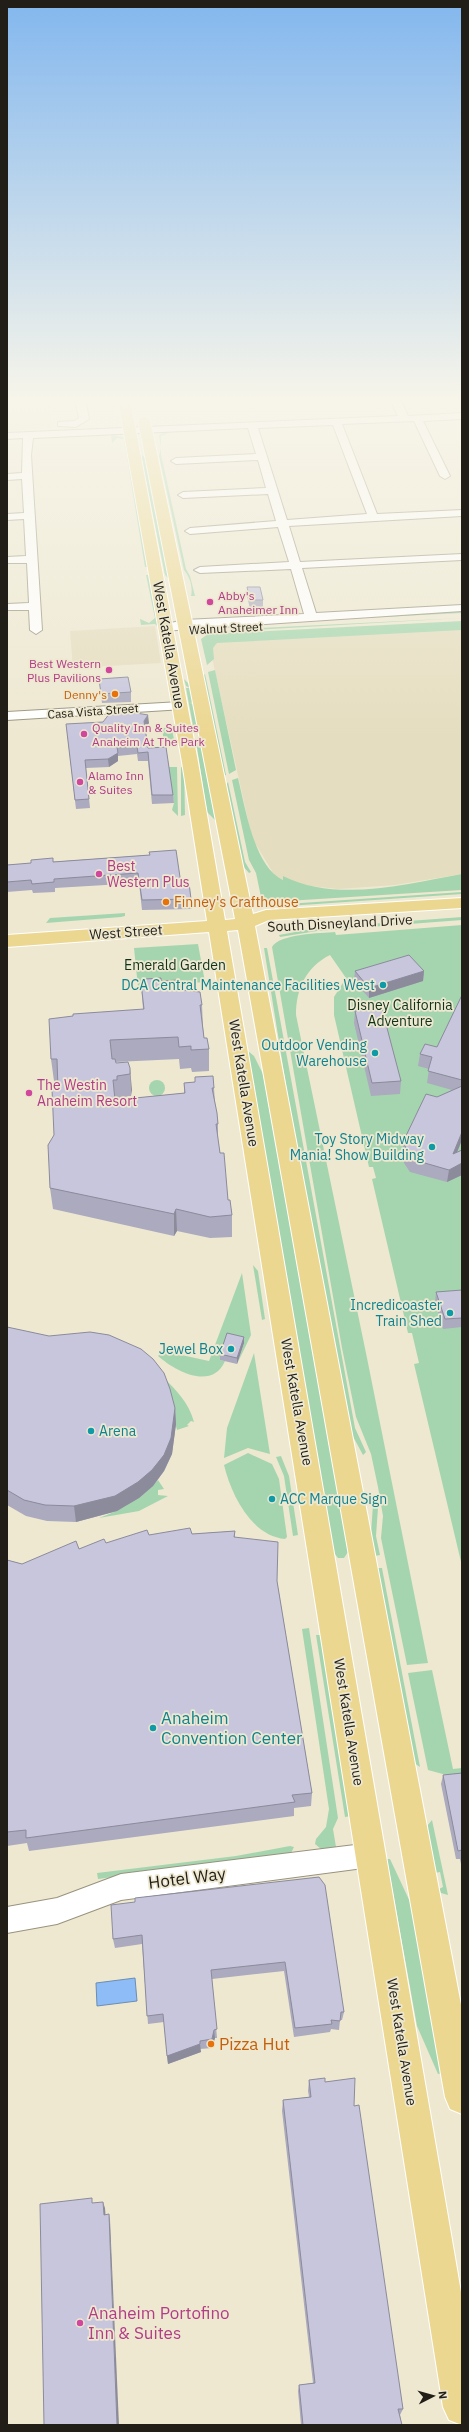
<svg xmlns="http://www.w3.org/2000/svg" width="469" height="2432" viewBox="0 0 469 2432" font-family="'IBM Plex Sans',sans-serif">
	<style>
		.built { fill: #e5ddbf }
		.green { fill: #a5d5ae }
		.water { fill: #8dbcf6; stroke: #6c8db3 }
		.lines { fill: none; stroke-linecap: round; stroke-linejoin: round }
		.minor-casing { stroke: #98937e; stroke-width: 2 }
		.major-casing { stroke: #fff; stroke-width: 2 }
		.minor { fill: #fff; fill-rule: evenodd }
		.major { fill: #ecd791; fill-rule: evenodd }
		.wall { fill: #abaabe }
		.shaded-wall { fill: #8b8b9b }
		.building { fill: #c7c6dd; stroke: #8b8b9b }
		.hotel-dot { fill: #d1479c; stroke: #eee8d1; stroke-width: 1.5 }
		.food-dot { fill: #e8710a; stroke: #eee8d1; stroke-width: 1.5 }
		.culture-dot { fill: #0f9aa8; stroke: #eee8d1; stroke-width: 1.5 }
		.labels { text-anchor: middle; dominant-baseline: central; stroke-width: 3.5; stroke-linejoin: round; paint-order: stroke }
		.far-hotel-label { font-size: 12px; fill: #b23c85; stroke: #eee8d1; text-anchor: start }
		.far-street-label { font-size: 12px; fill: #201e16; stroke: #eee8d1 }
		.far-food-label { font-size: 12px; fill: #c56008; stroke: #eee8d1; text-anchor: end }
		.street-label { font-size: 14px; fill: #201e16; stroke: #eee8d1 }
		.hotel-label { font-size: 14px; fill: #b23c85; stroke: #eee8d1; text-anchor: start }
		.food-label { font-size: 14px; fill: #c56008; stroke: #eee8d1; text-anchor: start }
		.park-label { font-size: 14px; fill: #0f3219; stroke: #eee8d1 }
		.culture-label { font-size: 14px; fill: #0d838f; stroke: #eee8d1; text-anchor: end }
		.near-culture-label { font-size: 17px; fill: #0d838f; stroke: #eee8d1; text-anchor: start }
		.near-street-label { font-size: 17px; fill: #201e16; stroke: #eee8d1 }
		.near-food-label { font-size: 17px; fill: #c56008; stroke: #eee8d1; text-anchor: start }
		.near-hotel-label { font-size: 17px; fill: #b23c85; stroke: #eee8d1; text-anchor: start }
	</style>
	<rect width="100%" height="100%" fill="#eee8d1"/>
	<g class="built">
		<polygon points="7,399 49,399 52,428 7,431"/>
		<polygon points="155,626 161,663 73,668 70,631"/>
		<polygon points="462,627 462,874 395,885 338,889 301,885 283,876 284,880 275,876 252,838 209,644 218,638"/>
	</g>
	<g class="green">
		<path d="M174,431L161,436V454L186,569L190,576L195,596H191C193,587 190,577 184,570L159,456L161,448L159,435L166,432Z"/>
		<polygon points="111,435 126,438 149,567 145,567 124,439 117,438 112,443"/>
		<polygon points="141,455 147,458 171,581 165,575"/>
		<polygon points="146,575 150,575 160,629 155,624 141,625 140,619 149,623 155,618"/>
		<polygon points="462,611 462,613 285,622"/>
		<polygon points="462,618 237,631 237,629"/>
		<polygon points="462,621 462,630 217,643 213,648 214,659 207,665 201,639 208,634"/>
		<polygon points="215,670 236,770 229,774 208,672"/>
		<polygon points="205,674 208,688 226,775 223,776 202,677"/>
		<polygon points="184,679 190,685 194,702 190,703 194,704 199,730 194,731 186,688 190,688 186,686"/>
		<polygon points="171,725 175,744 164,742 162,729"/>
		<polygon points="196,741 202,741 218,823 207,812"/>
		<polygon points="167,767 177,767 178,816 172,810 174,803"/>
		<polygon points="181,767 184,768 185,815 181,816"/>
		<path d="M238,778C245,806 254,867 283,880V876C337,903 406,884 462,874V890L271,902L261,897L256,873L249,860L232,780Z"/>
		<polygon points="228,782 245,862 251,872 249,873 242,865 226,785"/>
		<polygon points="462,892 462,894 273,907 272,905"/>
		<polygon points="125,913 125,916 121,917 46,923 50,918"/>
		<polygon points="462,917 462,920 317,931 280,937 279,935 317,928"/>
		<path d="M462,925V1566L414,1364L419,1363L412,1333H408L372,1179L376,1178L373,1167H369L334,1015V997L346,978L330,955C306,967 296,989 296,1015L367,1358L428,1663L407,1665L381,1538L383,1516L378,1487L371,1454L356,1417L342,1348L272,947C279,934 321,933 335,932L336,935Z"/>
		<polygon points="198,944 205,982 138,987 134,948"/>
		<polygon points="264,948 267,948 355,1428 366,1452 363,1455 349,1429 294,1135"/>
		<polygon points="248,1051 254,1056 263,1074 348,1552 344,1558 338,1558 334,1553"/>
		<circle cx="157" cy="1088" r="8"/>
		<polygon points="253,1265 258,1271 265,1319 262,1320"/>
		<path d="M242,1273L251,1335L237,1364L244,1343L221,1345L218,1353L222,1354L220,1360L225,1361C212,1391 175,1371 158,1356L163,1351L209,1361Z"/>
		<polygon points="254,1353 270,1454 248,1448 224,1458 227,1428"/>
		<path d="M163,1377C176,1390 189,1403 194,1422L191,1421L187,1425L189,1426L177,1430Z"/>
		<path d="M248,1453L272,1464L279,1479L287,1537L285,1539C251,1536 231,1494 224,1465Z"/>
		<polygon points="281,1456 289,1476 298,1535 293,1536 284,1476 276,1457"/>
		<path d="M158,1480L164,1489L158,1490V1495L168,1496L139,1511L99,1518C122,1510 141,1498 158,1480Z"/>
		<polygon points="373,1505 378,1508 376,1536 380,1555 375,1556 371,1533"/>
		<polygon points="377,1568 382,1568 420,1767 414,1763"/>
		<polygon points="309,1628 338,1818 333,1829 336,1847 321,1849 315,1844 316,1839 326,1827 329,1809 302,1629"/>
		<polygon points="316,1635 322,1635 351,1816 345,1817"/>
		<polygon points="432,1670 453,1769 462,1768 462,1775 450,1776 428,1770 408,1673"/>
		<polygon points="432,1820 448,1895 441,1893 439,1889 443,1887 440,1872 435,1873 427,1826"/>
		<polygon points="290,1846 294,1847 291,1853 98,1879 97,1873 236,1856"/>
		<polygon points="387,1859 390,1859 412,1906 443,2073 438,2074 417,2026"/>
	</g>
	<polygon class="water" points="135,1978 137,2001 97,2006 96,1983"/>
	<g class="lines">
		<defs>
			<g id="minor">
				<polygon points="75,399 85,399 89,419 76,427 58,426 58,422 74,421 79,418"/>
				<path d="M390,399H400L408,416L462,413V419L423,421L450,476L445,479L440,476L414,421L342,424L377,514L462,510V516L289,526L300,562L462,554V560L302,568L316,613L462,605V611L162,631L160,628L162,625L184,620L304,614L291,569L200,573L194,570L200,567L289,562L278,527L190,534L185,531L190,528L276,521L268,494L183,498L178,495L183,492L266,488L258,460L176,464L171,461L176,458L256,454L248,428L33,438L31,455L42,630L36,634L30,630L29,610H7V604L29,603L27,563H7V557L26,556L24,519L7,520V514L24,513L22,479L7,480V474L22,473L23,438L7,439V433L398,416ZM333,425L367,514L287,520L258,428Z"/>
				<polygon points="180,702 186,706 184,709 7,720 7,712"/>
				<polygon points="371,1843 380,1846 383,1855 380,1864 371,1867 121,1900 57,1924 7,1933 7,1907 57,1898 121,1874"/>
			</g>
			<polygon id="major" points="118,399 130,399 198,762 225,920 235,919 138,420 144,416 150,420 253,914 266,910 462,898 462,908 269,920 255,926 462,2010 462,2114 450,2109 445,2097 240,941 238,930 227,931 462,2298 462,2425 449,2420 443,2407 209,932 7,947 7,935 207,921 182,762"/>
		</defs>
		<use href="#minor" class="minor-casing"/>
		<use href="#major" class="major-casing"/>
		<use href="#minor" class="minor"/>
		<use href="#major" class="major"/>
	</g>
	<g class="wall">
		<polygon points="247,587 263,600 263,609 250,609 247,596"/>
		<polygon points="99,679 131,692 131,702 102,703"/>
		<polygon points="149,723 145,728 148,748 173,795 174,803 152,804 148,761 138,761 137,754 118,756 118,761 109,767 86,768 90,808 76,809 66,724"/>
		<polygon points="150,855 191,899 192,909 142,910 139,883 55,888 55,892 33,893 32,890 7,892 7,865"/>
		<polygon points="355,971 424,971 423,981 369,998 354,981"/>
		<polygon points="145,979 161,981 181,990 202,1005 203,1027 204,1038 209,1049 209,1071 192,1072 191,1068 180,1069 179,1059 115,1062 116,1063 130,1068 131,1096 118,1098 118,1100 184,1093 184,1083 195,1082 195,1077 214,1088 215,1103 218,1124 218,1141 228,1200 232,1215 232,1237 210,1238 177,1231 174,1236 53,1209 50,1188 58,1089 58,1081 54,1081 51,1059 143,1009 141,983 145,983"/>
		<polygon points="462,995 462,1140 457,1152 462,1150 462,1175 447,1182 410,1172 404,1163 402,1153 404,1140 437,1097 452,1090 427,1083 429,1069 418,1066 420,1054 437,1047"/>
		<polygon points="355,1011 401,1081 400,1094 371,1096 354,1023"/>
		<polygon points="462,1290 462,1327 443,1329 435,1302 436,1292"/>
		<polygon points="7,1327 175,1408 176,1424 172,1454 164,1471 153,1486 139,1498 117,1511 76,1522 47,1521 26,1516 7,1505"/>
		<polygon points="244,1337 244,1343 237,1364 220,1360 220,1354"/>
		<polygon points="235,1531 235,1537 277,1581 312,1793 311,1806 294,1808 294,1816 29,1851 27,1843 7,1846 7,1560 22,1564 106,1543 149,1535 192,1534"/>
		<polygon points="462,1773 462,1869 460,1859 456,1859 441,1784 443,1775"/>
		<polygon points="319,1877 344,2012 342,2020 340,2020 339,2030 331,2029 330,2032 294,2037 284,1971 212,1979 217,2038 215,2038 212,2048 200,2049 201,2052 168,2064 164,2022 148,2024 142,1944 115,1948 113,1939 135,1902"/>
		<polygon points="309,2080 325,2082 354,2106 403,2409 400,2415 402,2425 301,2425 298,2391 299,2385 313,2383 282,2111 283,2100 309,2097 308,2091"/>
	</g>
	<g class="shaded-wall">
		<polygon points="148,715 149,723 144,729 144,721"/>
		<polygon points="118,753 118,761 109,767 108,759"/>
		<polygon points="424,971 423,981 369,998 369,988"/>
		<polygon points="130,1068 132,1090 131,1096 130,1074"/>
		<polygon points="462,1132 462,1140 451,1167 453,1154"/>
		<polygon points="462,1163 462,1175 447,1182 449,1170"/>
		<polygon points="176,1209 177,1231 174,1236 174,1214"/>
		<polygon points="244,1337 244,1343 237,1364 237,1358"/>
		<polygon points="175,1408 176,1424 172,1454 164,1471 153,1486 139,1498 117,1511 76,1522 74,1506"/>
		<polygon points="214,2030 215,2038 212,2048 212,2039"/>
		<polygon points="200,2044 201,2052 168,2064 167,2056"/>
		<polygon points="103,2202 105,2208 106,2221 104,2215"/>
		<polygon points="109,2214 110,2220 119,2425 117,2425"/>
	</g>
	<g class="building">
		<polygon points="247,587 260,587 263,600 250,600"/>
		<polygon points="128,677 131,692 101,694 99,679"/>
		<polygon points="113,709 148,715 144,721 148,748 166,747 173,795 152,795 148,752 138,753 137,746 117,747 118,753 108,759 85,760 89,799 75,800 66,724 103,722"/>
		<polygon points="176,850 181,884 189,883 191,899 142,900 138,873 54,879 54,882 32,884 31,880 7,882 7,865 31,863 31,860 53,858 53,862 150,855 149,852"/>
		<polygon points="409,955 424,971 369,988 355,971"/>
		<polygon points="161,978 161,981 179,980 181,990 200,992 202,1005 200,1005 204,1038 207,1038 209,1049 191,1050 191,1046 179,1047 178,1037 110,1040 112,1059 115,1059 116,1063 128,1062 130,1068 130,1074 117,1076 117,1080 113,1080 115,1100 185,1093 184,1083 195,1082 195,1077 213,1076 214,1088 212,1088 217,1113 218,1124 216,1124 220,1153 224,1153 228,1200 230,1200 232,1215 210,1217 176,1209 174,1214 50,1188 48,1145 54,1135 52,1089 58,1089 57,1059 51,1059 49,1019 73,1016 73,1014 144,1009 141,983 146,983 145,979"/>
		<polygon points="462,995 462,1080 428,1071 432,1057 420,1054 425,1044 437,1047"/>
		<polygon points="382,1009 401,1081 372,1083 355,1011"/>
		<polygon points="462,1086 462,1132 453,1154 462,1150 462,1163 449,1170 411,1159 406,1150 404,1140 426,1094 437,1097"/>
		<polygon points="462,1290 462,1318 445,1319 436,1292"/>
		<polygon points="7,1327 49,1336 90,1332 109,1335 141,1349 153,1359 164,1373 170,1389 175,1408 171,1438 164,1455 152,1470 138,1482 115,1496 74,1506 45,1505 24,1500 7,1490"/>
		<polygon points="227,1333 244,1337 237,1358 220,1354"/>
		<polygon points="190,1528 192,1534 235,1531 234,1537 278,1542 277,1581 312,1793 292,1795 295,1802 26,1838 26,1830 7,1832 7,1560 22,1564 76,1541 79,1549 104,1539 106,1543 147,1530 149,1535"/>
		<polygon points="462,1773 462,1850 458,1851 443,1775"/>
		<polygon points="319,1877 325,1885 344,2012 341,2012 340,2021 331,2020 332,2024 295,2028 285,1962 211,1970 217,2029 214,2030 212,2039 200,2041 200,2044 167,2056 163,2014 147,2016 142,1935 113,1939 111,1905 135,1902 135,1898"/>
		<polygon points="325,2078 325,2082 355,2078 354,2106 359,2105 403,2409 398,2409 402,2425 303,2425 299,2385 315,2383 283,2100 311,2097 309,2080"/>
		<polygon points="92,2198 92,2203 103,2202 104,2215 109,2214 117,2425 44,2425 40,2204"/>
	</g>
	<linearGradient id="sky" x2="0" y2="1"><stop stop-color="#83b7ee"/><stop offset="0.54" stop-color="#f7f5ea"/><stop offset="1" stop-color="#f7f5ea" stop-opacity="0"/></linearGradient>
	<rect width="469" height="739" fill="url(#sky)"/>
	<g class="hotel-dot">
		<circle cx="210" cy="602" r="4"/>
		<circle cx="109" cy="670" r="4"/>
		<circle cx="84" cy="734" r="4"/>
		<circle cx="80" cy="782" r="4"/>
		<circle cx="99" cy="874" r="4"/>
		<circle cx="29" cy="1093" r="4"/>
		<circle cx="80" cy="2323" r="4"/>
	</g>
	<g class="food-dot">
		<circle cx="115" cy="694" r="4"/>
		<circle cx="166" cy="902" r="4"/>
		<circle cx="211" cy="2044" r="4"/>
	</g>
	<g class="culture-dot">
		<circle cx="383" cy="985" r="4"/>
		<circle cx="375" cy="1053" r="4"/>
		<circle cx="432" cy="1147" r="4"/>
		<circle cx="450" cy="1313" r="4"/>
		<circle cx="231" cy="1349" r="4"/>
		<circle cx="91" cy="1431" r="4"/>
		<circle cx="272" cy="1499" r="4"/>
		<circle cx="153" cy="1728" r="4"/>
	</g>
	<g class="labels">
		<g class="far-hotel-label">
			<text x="218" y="595">Abby's<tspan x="218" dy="14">Anaheimer Inn</tspan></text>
			<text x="101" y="663" text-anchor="end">Best Western<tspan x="101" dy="14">Plus Pavilions</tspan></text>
			<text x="92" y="727">Quality Inn &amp; Suites<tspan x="92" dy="14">Anaheim At The Park</tspan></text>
			<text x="88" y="775">Alamo Inn<tspan x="88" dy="14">&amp; Suites</tspan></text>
		</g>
		<g class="far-street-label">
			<text transform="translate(226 628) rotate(-3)">Walnut Street</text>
			<text transform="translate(93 711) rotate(-4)">Casa Vista Street</text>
		</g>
		<g class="far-food-label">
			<text x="107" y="694">Denny's</text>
		</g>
		<g class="street-label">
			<text transform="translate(169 645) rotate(80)">West Katella Avenue</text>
			<text transform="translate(340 923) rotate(-3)">South Disneyland Drive</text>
			<text transform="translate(126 932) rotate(-4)">West Street</text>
			<text transform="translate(244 1083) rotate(81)">West Katella Avenue</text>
			<text transform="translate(297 1402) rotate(80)">West Katella Avenue</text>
			<text transform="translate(349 1722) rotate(81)">West Katella Avenue</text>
			<text transform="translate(402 2042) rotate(81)">West Katella Avenue</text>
		</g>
		<g class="hotel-label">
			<text x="107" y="866">Best<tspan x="107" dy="16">Western Plus</tspan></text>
			<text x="37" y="1085">The Westin<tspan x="37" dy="16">Anaheim Resort</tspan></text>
		</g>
		<g class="food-label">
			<text x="174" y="902">Finney's Crafthouse</text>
		</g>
		<g class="park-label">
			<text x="175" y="965">Emerald Garden</text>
			<text x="400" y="1005">Disney California<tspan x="400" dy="16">Adventure</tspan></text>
		</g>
		<g class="culture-label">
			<text x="375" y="985">DCA Central Maintenance Facilities West</text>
			<text x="367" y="1045">Outdoor Vending<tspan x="367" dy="16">Warehouse</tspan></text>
			<text x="424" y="1139">Toy Story Midway<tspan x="424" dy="16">Mania! Show Building</tspan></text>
			<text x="442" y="1305">Incredicoaster<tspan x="442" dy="16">Train Shed</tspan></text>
			<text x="223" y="1349">Jewel Box</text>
			<text x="99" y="1431" text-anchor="start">Arena</text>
			<text x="280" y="1499" text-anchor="start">ACC Marque Sign</text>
		</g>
		<g class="near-culture-label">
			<text x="161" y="1718">Anaheim<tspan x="161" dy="20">Convention Center</tspan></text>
		</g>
		<g class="near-street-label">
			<text transform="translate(187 1878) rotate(-7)">Hotel Way</text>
		</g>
		<g class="near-food-label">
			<text x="219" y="2044">Pizza Hut</text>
		</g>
		<g class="near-hotel-label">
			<text x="88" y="2313">Anaheim Portofino<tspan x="88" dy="20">Inn &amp; Suites</tspan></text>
		</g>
	</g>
	<rect width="469" height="2432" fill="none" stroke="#201e16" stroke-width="16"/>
	<g transform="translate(433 2396) rotate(84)" stroke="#eee8d1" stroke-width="3" paint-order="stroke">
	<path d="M0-3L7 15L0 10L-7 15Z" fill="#201e16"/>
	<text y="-6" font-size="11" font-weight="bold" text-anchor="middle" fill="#201e16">N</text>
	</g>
</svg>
